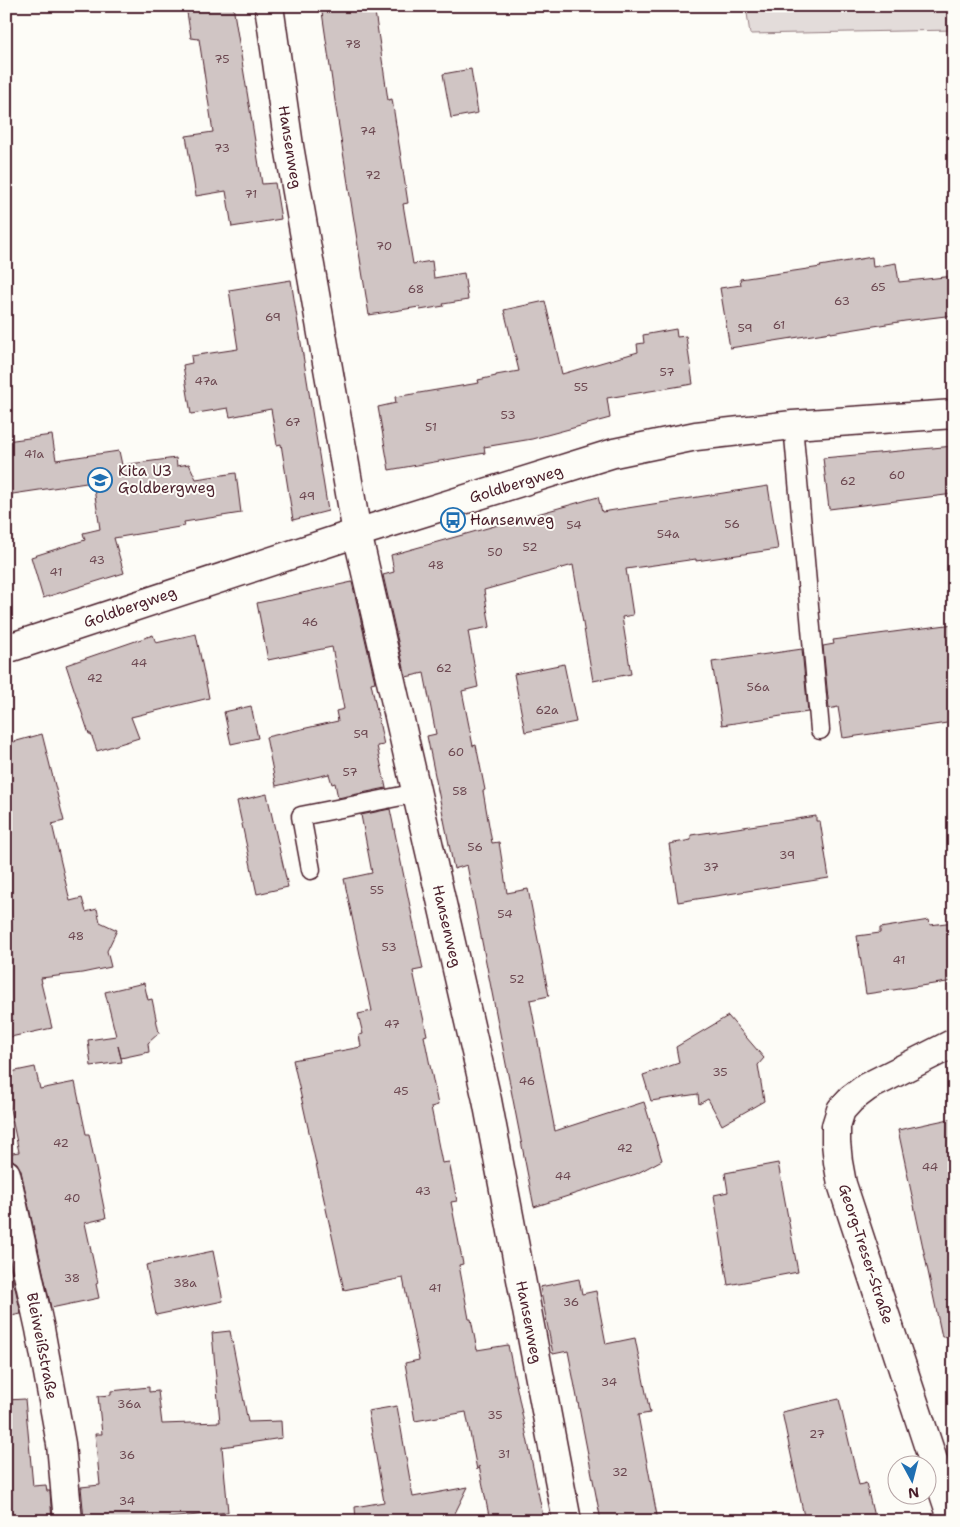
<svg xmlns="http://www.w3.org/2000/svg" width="960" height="1527" viewBox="0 0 960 1527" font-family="'Shantell Sans',sans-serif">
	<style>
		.green { fill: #e3dcda; stroke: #967e82 }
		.building { fill: #d0c5c4; stroke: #4a1f2b }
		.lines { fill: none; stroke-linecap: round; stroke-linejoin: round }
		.service-casing { stroke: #4a1f2b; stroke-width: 21 }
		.minor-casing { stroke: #4a1f2b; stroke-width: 31 }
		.service { stroke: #fdfcf7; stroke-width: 18 }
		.minor { stroke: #fdfcf7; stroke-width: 28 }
		.labels { text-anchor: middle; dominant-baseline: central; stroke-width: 4; stroke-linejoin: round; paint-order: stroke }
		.number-label { font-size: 12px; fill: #6c4851 }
		.street-label { font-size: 15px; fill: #4a1f2b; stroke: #fdfcf7 }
		.poi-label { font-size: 15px; fill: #4a1f2b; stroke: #fdfcf7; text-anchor: start }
	</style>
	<rect width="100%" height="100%" fill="#fdfcf7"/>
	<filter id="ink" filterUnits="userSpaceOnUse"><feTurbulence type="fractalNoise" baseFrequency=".02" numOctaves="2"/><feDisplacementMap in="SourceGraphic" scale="10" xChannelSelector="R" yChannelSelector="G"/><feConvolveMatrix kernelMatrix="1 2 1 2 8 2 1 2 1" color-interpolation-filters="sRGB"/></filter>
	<g filter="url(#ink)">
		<polygon class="green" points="746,6 954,6 954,30 750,34"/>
		<g class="building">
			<polygon points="186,6 233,6 262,184 275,183 281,219 232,227 226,191 196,196 186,136 213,132 199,39 191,38"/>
			<polygon points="326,6 368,6 369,13 375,12 388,100 392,99 408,203 403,204 413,264 432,261 434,278 464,273 468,300 443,304 444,306 420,310 419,307 369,315 336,108 322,12 326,12"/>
			<polygon points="471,69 478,113 451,118 443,74"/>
			<polygon points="872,257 873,267 896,263 899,282 954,276 954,315 905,321 831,333 831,332 730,348 720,288 741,285 740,279 821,267 820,266"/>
			<polygon points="291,280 328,511 293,520 281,444 277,445 271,409 230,417 228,408 191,414 183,365 192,363 191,356 238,349 229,290"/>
			<polygon points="545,301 562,374 638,352 637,344 644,343 643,335 676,329 677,337 686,336 693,384 607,398 610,418 532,439 484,447 485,453 389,470 378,407 396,403 395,397 479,383 478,380 496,376 496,375 519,371 504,310"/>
			<polygon points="52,435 56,460 119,451 122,465 176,458 177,466 189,464 196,479 236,473 241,513 184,522 185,526 114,538 124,573 43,598 31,557 85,540 83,533 100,529 93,482 6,495 6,441"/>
			<polygon points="954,446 954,494 829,509 823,458"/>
			<polygon points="768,486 778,549 696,561 696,559 626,569 633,615 622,617 631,674 593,681 573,565 484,590 490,627 468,631 478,687 462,691 473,746 476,745 485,790 483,791 492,843 499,842 507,893 528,889 549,996 530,1000 555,1131 644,1102 662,1160 636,1174 534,1207 467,865 454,869 427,736 436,734 424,673 406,677 383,575 394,572 391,555 598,497 602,512"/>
			<polygon points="352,582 375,682 371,683 384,745 377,746 386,788 338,798 335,783 332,784 329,774 276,786 266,737 338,721 336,711 344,709 332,647 268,660 257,603"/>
			<polygon points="954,624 954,722 843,738 838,707 829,709 823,646 834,644 833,640"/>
			<polygon points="196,634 209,698 131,717 139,738 97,751 91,734 89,734 66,665 153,635 156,643"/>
			<polygon points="802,649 808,712 722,725 712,662"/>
			<polygon points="564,664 576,722 525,732 514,674"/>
			<polygon points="251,706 258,738 231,744 224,712"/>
			<polygon points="42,734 64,821 52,824 70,901 82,898 86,912 97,909 100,922 117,930 107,951 111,967 82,973 41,978 42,983 41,983 52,1028 6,1038 6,744"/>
			<polygon points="267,794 288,887 257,894 237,801"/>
			<polygon points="390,809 423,969 413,971 427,1035 424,1036 438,1105 431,1107 442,1163 449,1162 457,1201 451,1202 463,1264 459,1265 469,1319 471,1319 477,1350 508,1345 544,1521 490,1521 479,1466 477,1470 466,1412 415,1421 405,1363 419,1360 403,1278 344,1290 313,1150 293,1060 361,1047 359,1035 363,1034 358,1014 372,1011 344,879 372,873 361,815"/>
			<polygon points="816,816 816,821 820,821 829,878 678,902 669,844 691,840 691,835"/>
			<polygon points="929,920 930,925 954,922 954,981 866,994 857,936 880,933 880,928"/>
			<polygon points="144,983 148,1000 152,999 159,1033 148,1043 149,1052 121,1058 118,1046 122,1062 91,1066 88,1040 116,1036 105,992"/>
			<polygon points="728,1016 764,1058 758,1065 764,1101 722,1125 708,1099 699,1104 698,1094 651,1101 643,1075 679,1063 676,1047"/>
			<polygon points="35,1067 40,1089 75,1082 86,1134 89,1134 106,1218 85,1223 98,1283 96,1284 99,1298 51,1308 21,1171 17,1163 11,1159 6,1159 6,1154 19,1152 6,1090 6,1073"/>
			<polygon points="954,1118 954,1336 942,1337 898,1130"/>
			<polygon points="778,1163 798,1272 728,1285 714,1195 728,1192 725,1173"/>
			<polygon points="6,1248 21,1314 6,1317"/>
			<polygon points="213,1251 223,1301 156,1315 146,1265"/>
			<polygon points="579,1279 582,1294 596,1291 606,1344 635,1338 650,1413 638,1415 658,1521 601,1521 568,1351 553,1354 540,1287"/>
			<polygon points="230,1331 248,1422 281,1421 282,1438 222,1447 228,1512 158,1519 159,1521 102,1521 102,1517 84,1519 81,1487 100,1485 95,1434 102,1434 98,1396 111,1395 111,1391 149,1387 149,1392 158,1391 162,1424 220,1422 212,1333"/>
			<polygon points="25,1399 33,1486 46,1485 47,1491 50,1491 52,1521 6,1521 6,1400"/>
			<polygon points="839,1399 859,1485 866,1483 875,1521 805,1521 782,1412"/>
			<polygon points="397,1406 413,1497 468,1487 451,1521 356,1521 355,1507 384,1502 368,1411"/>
		</g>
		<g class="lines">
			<defs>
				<g id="service">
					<polyline points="793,425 820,730"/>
					<polyline points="311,870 301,816 417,793"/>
				</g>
				<g id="minor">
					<polyline points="269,6 289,146 357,533 487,1100 567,1521"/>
					<polyline points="6,649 357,533 614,453 696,436 793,425 954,414"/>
					<polyline points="6,1174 40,1329 61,1444 68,1521"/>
					<polyline points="953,1521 842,1184 838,1162 836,1142 836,1126 841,1110 851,1099 867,1087 954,1043"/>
				</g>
			</defs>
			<use href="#service" class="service-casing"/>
			<use href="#minor" class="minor-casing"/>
			<use href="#service" class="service"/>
			<use href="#minor" class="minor"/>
		</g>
	</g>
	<defs>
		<symbol id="school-ring" viewBox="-11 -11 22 22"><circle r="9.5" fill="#fdfcf7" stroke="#1f6fb2" stroke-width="1.5"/><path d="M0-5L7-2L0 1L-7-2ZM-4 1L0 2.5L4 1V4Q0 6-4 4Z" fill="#1f6fb2"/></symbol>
		<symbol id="bus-ring" viewBox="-11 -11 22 22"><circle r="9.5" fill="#fdfcf7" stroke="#1f6fb2" stroke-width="1.5"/><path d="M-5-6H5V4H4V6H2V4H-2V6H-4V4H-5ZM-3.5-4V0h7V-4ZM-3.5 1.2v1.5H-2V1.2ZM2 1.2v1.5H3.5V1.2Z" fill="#1f6fb2"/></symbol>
	</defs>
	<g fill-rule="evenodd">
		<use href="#school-ring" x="86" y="466" width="28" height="28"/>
		<use href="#bus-ring" x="439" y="506" width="28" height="28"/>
	</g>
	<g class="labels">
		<g class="number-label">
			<text x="353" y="44">78</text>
			<text x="222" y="59">75</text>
			<text x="368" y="131">74</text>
			<text x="222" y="148">73</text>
			<text x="373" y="175">72</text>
			<text x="251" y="194">71</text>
			<text x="384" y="246">70</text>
			<text x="878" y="287">65</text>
			<text x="416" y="289">68</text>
			<text x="842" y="301">63</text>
			<text x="273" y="317">69</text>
			<text x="779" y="325">61</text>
			<text x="745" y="328">59</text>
			<text x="667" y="372">57</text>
			<text x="206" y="381">47a</text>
			<text x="581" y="387">55</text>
			<text x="508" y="415">53</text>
			<text x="293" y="422">67</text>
			<text x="431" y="427">51</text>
			<text x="34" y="454">41a</text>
			<text x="897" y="475">60</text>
			<text x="848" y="481">62</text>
			<text x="307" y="496">49</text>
			<text x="732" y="524">56</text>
			<text x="574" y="525">54</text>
			<text x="668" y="534">54a</text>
			<text x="530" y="547">52</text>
			<text x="495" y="552">50</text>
			<text x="97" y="560">43</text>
			<text x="436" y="565">48</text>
			<text x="56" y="572">41</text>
			<text x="310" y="622">46</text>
			<text x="139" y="663">44</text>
			<text x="444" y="668">62</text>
			<text x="95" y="678">42</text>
			<text x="758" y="687">56a</text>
			<text x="547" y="710">62a</text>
			<text x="361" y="734">59</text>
			<text x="456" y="752">60</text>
			<text x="350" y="772">57</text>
			<text x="460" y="791">58</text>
			<text x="475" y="847">56</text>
			<text x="787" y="855">39</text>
			<text x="711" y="867">37</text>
			<text x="377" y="890">55</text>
			<text x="505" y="914">54</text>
			<text x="76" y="936">48</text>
			<text x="389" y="947">53</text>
			<text x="899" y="960">41</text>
			<text x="517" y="979">52</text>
			<text x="392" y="1024">47</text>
			<text x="720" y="1072">35</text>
			<text x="527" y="1081">46</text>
			<text x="401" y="1091">45</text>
			<text x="61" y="1143">42</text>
			<text x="625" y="1148">42</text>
			<text x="930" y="1167">44</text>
			<text x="563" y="1176">44</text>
			<text x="423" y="1191">43</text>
			<text x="72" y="1198">40</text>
			<text x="72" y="1278">38</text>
			<text x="185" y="1283">38a</text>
			<text x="435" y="1288">41</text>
			<text x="571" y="1302">36</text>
			<text x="609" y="1382">34</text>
			<text x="129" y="1404">36a</text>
			<text x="495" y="1415">35</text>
			<text x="817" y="1434">27</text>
			<text x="504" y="1454">31</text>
			<text x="127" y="1455">36</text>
			<text x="620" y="1472">32</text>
			<text x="127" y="1501">34</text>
		</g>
		<g class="street-label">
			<text transform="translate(290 147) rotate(81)">Hansenweg</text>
			<text transform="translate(516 484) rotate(-17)">Goldbergweg</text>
			<text transform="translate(130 607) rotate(-19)">Goldbergweg</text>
			<text transform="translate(447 926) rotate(77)">Hansenweg</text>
			<text transform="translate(866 1254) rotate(72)">Georg-Treser-Straße</text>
			<text transform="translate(529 1322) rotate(79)">Hansenweg</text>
			<text transform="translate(42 1346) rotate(79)">Bleiweißstraße</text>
		</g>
		<g class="poi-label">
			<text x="118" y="471">Kita U3<tspan x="118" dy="17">Goldbergweg</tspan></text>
			<text x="470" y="520">Hansenweg</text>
		</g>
	</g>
	<rect width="960" height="1527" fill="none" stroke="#fdfcf7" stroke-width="25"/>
	<rect x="12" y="12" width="935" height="1502" fill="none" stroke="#4a1f2b" stroke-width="2" filter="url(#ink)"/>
	<g transform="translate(912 1480) rotate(173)"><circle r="24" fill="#fdfcf7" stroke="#b5a4a5"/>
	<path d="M0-4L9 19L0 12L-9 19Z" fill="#1f6fb2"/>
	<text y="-8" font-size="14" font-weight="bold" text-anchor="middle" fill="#4a1f2b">N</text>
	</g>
</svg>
